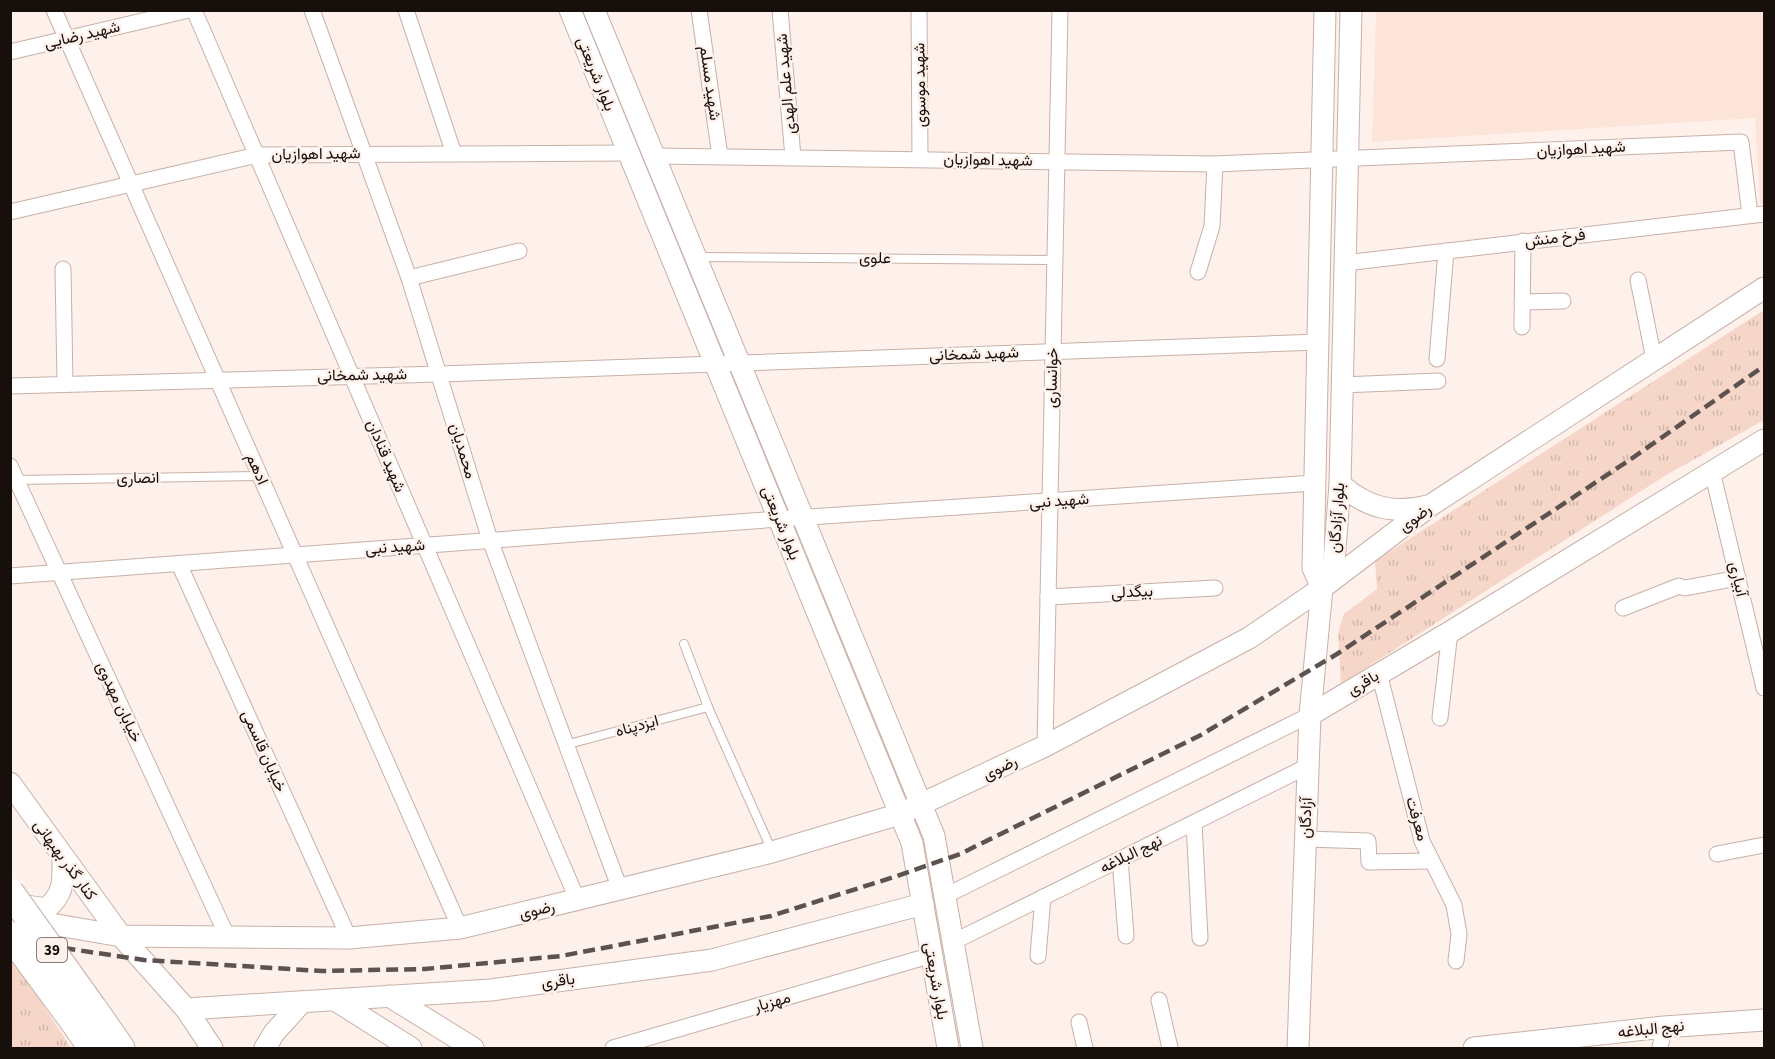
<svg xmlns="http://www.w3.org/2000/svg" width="1775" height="1059" viewBox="0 0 1775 1059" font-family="'Source Sans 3',Vazirmatn,sans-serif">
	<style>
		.built { fill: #fde4d9 }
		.grass { fill: url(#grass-tufts) }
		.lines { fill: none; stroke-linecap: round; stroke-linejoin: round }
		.lane-casing { stroke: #c7b1a7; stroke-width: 10 }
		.street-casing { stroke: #c7b1a7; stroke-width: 17 }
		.secondary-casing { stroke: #c7b1a7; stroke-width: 23 }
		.highway-casing { stroke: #c7b1a7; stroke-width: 29 }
		.lane { stroke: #fff; stroke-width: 8 }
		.street { stroke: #fff; stroke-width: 15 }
		.secondary { stroke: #fff; stroke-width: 21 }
		.highway { stroke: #fff; stroke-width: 27 }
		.rail { stroke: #5c524e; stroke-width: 4.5; stroke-dasharray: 12 6; stroke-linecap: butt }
		.highway-bridge-casing { stroke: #c7b1a7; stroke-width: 29; stroke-linecap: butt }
		.highway-bridge { stroke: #fff; stroke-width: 27 }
		.labels { text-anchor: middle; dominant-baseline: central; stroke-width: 5; stroke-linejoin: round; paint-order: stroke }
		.shield { fill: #fef0ea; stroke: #5c524f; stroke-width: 1.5 }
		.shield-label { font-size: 15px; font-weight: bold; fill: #170f0c }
		.street-label { font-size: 16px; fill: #170f0c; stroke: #fef0ea }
	</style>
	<defs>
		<pattern id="grass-tufts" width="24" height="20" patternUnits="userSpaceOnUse" patternTransform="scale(1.5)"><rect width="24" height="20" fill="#f6d6c9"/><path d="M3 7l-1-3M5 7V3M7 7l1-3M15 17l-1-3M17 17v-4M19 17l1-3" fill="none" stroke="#d2b6ab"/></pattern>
	</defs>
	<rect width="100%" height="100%" fill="#fef0ea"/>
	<polygon class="built" points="1376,11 1764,11 1764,204 1760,204 1755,118 1372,142"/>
	<g class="grass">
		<polygon points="1764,310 1764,420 1663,477 1341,684 1338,633 1344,614 1377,589 1375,561"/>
		<polygon points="10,954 71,1048 11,1048"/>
	</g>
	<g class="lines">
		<defs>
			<g id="lane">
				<polyline points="699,257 1055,260"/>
				<polyline points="17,480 260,476"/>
				<polyline points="684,644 708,707 772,851"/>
				<polyline points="565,745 708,707"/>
			</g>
			<g id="street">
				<polyline points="54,10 460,928"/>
				<polyline points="194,10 578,901"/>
				<polyline points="312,10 409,278 490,540 620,889"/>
				<polyline points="406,10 454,154"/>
				<polyline points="699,10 720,156"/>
				<polyline points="780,10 793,157"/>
				<polyline points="919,10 920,159"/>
				<polyline points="10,52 189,10"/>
				<polyline points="654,156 1215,164 1741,142 1750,215"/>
				<polyline points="10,212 257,155 628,153"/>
				<polyline points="1345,263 1764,214"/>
				<polyline points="63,269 65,384"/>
				<polyline points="1198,272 1212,226 1215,164"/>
				<polyline points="409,278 519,251"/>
				<polyline points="1638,280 1654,359"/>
				<polyline points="1522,302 1563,301"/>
				<polyline points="1522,327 1523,241"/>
				<polyline points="1437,359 1446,251"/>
				<polyline points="1342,385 1438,381"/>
				<polyline points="10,386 440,374 1318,342"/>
				<polyline points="10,466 228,938"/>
				<polyline points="1712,471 1764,688"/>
				<polyline points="179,564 349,938"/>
				<polyline points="10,576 779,519 1314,483"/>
				<polyline points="1048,597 1215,588"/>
				<polyline points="1623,608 1679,586 1685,588 1738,578"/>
				<polyline points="1379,673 1422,841 1454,905 1459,934 1456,961"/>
				<polyline points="1440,718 1450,632"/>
				<polyline points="1045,746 1060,10"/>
				<polyline points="1194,823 1200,938"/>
				<polyline points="1306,839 1368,841 1369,862 1431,861"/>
				<polyline points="1717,854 1764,845"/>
				<polyline points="1120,859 1126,936"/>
				<polyline points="945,896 1310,715"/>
				<polyline points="953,942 1308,766"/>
				<polyline points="1038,956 1043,897"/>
				<polyline points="1159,1000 1170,1048"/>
				<polyline points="1079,1022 1085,1048"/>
				<polyline points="613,1048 932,955"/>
				<polyline points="1660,1048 1664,1027"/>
			</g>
			<g id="secondary">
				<polyline points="570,10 912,843 948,1048"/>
				<polyline points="594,10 934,836 972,1048"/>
				<path d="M1340,484C1366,507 1393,515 1427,506"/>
				<polyline points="1322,588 1313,568 1325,10"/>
				<polyline points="1310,715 1450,632 1764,440"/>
				<polyline points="10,783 121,936 186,1009 212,1048"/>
				<path d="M20,905L46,909C65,893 63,881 63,858"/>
				<polyline points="10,917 121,936 349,938 460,928 772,852 900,814 1045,746 1249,638 1322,588 1431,505 1764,288"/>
				<polyline points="389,996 473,1048"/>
				<polyline points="335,1000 411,1048"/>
				<polyline points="186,1009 491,990 712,960 923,904"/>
				<polyline points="265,1048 274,1033 302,1002"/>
				<polyline points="1298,1048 1310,715 1322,588 1334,562 1340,484 1351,10"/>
				<polyline points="1474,1048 1664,1027 1764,1020"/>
			</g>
			<g id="highway">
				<polyline points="93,1008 121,1048"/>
				<polyline points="74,1022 92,1048"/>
			</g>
		</defs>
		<use href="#lane" class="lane-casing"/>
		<use href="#street" class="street-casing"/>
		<use href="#secondary" class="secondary-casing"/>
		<use href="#highway" class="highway-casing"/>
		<use href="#lane" class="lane"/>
		<use href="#street" class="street"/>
		<use href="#secondary" class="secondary"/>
		<use href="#highway" class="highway"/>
		<polyline class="rail" points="10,940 144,960 322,971 425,969 561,956 771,916 897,876 960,854 1199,736 1337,654 1631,459 1764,366"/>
		<defs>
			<g id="highway-bridge">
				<polyline points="10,892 93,1008"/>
				<polyline points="10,935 74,1022"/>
			</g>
		</defs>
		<use href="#highway-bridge" class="highway-bridge-casing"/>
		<use href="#highway-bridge" class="highway-bridge"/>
	</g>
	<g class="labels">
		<rect class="shield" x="37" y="938" width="30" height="24" rx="4.5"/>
		<g class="shield-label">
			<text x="52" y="950">39</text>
		</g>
		<g class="street-label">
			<text transform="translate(82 35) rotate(-13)">شهید رضایی</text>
			<text transform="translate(596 74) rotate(68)">بلوار شریعتی</text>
			<text transform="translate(710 83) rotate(82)">شهید مسلم</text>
			<text transform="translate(786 84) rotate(-95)">شهید علم الهدی</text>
			<text transform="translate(920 85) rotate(-91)">شهید موسوی</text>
			<text transform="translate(1581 149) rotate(-3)">شهید اهوازیان</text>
			<text transform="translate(316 154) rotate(-1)">شهید اهوازیان</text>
			<text transform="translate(988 160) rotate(1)">شهید اهوازیان</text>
			<text transform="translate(1555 238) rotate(-7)">فرخ منش</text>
			<text transform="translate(875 258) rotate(1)">علوی</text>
			<text transform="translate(974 354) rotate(-2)">شهید شمخانی</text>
			<text transform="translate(362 375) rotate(-1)">شهید شمخانی</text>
			<text transform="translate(1052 378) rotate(-89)">خوانساری</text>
			<text transform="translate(463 451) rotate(73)">محمدیان</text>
			<text transform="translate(386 456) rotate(67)">شهید قنادان</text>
			<text transform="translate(257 469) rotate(66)">ادهم</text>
			<text transform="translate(138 478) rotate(-1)">انصاری</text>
			<text transform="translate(1059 501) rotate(-4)">شهید نبی</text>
			<text transform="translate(1337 518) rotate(-86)">بلوار آزادگان</text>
			<text transform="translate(1415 518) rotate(-37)">رضوی</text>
			<text transform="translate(781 523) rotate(68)">بلوار شریعتی</text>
			<text transform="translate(395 547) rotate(-4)">شهید نبی</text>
			<text transform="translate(1738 579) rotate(77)">آبیاری</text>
			<text transform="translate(1132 592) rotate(-3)">بیگدلی</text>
			<text transform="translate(1363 683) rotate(-31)">باقری</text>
			<text transform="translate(119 702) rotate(65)">خیابان مهدوی</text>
			<text transform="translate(637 726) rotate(-15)">ایزدپناه</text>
			<text transform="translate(264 751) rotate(66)">خیابان قاسمی</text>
			<text transform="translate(1000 768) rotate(-26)">رضوی</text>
			<text transform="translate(1306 818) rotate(-88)">آزادگان</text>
			<text transform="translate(1417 819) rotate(74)">معرفت</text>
			<text transform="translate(1131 854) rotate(-26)">نهج البلاغه</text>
			<text transform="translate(65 860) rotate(54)">کنار گذر بهبهانی</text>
			<text transform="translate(537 910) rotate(-13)">رضوی</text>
			<text transform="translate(558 981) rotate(-8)">باقری</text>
			<text transform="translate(936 981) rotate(80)">بلوار شریعتی</text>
			<text transform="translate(772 1002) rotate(-16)">مهزیار</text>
			<text transform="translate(1651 1029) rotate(-6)">نهج البلاغه</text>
		</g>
	</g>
	<rect width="1775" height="1059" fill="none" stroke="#170f0c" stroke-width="24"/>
</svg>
